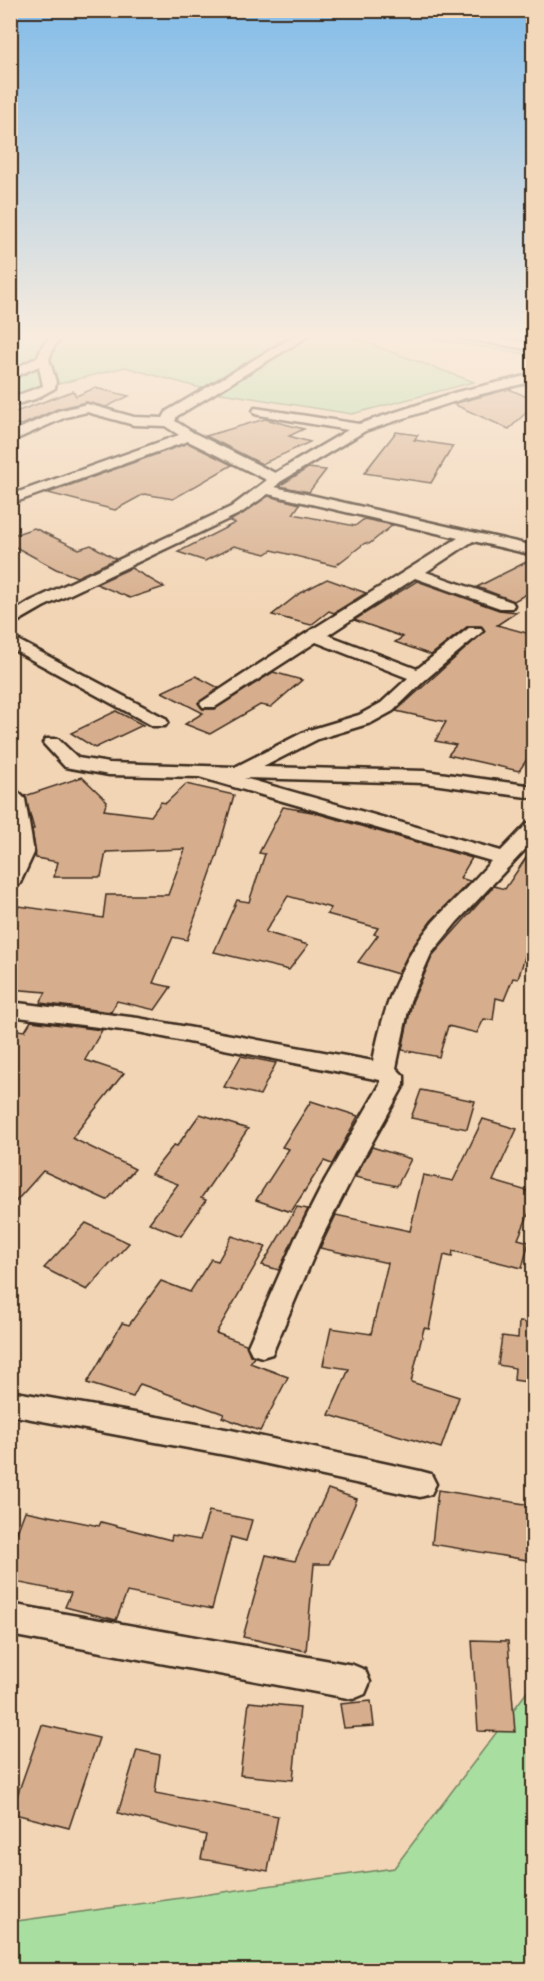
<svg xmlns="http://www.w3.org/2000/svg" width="544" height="1981" viewBox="0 0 544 1981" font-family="Itim,sans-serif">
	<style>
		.green { fill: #a9dea1; stroke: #728460; stroke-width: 1.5 }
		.building { fill: #d6ae8d; stroke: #3b2a1e; stroke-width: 1.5 }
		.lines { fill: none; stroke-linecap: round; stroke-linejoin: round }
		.minor-casing { stroke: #3b2a1e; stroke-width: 5 }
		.minor { fill: #f3d9ba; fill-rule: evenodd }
	</style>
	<rect width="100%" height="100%" fill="#f2d5b5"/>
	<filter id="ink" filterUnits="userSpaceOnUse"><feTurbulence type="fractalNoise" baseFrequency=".0167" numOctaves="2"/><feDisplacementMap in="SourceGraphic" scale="12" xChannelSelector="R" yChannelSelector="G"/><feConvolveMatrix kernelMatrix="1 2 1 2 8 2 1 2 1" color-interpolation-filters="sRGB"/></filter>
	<g filter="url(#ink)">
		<g class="green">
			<polygon points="11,335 345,335 474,382 352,414 215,392 125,367 11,396"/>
			<polygon points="409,335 533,335 533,355"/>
			<polygon points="533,1684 533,1970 11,1970 10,1922 394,1868"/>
		</g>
		<g class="building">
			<polygon points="95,388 129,396 106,407 86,402 57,409 22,425 10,423 10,414 73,391 76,396"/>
			<polygon points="509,389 534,400 534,405 509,429 453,404"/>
			<polygon points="265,419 304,429 289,436 310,442 262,464 206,436"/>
			<polygon points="396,432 418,435 414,440 453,446 431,483 364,473"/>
			<polygon points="188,443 232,465 173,499 144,494 115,510 48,493"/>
			<polygon points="308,468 326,470 309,492 279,486"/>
			<polygon points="268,496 300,504 293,514 355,526 364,519 393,525 369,544 365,543 335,566 272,550 266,554 234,546 205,561 178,552 235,523 230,521"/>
			<polygon points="34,528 79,549 91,545 116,559 77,577 56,569 10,544 10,536"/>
			<polygon points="534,558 534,590 514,601 477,587"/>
			<polygon points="131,568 164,587 130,598 96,584"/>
			<polygon points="327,579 366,593 334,613 329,611 311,625 272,615 300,593"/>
			<polygon points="417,581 499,610 517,612 497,625 534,635 534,749 519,771 448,755 456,745 435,741 446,722 396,711 485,631 481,626 468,626 431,655 395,642 403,637 354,620"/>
			<polygon points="273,672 302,680 271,707 260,705 210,734 185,724 203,713 162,692 196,676 219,688 198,703 203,709 215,709"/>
			<polygon points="116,711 143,725 95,748 71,733"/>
			<polygon points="82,777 107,801 104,810 151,816 161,802 166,803 186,784 234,795 217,855 187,940 173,937 153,983 171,987 155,1010 117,1001 111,1012 40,1003 46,992 10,989 11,921 19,906 103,918 106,895 168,895 185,849 106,852 101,877 54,877 58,862 36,858 32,829 34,829 25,796"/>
			<polygon points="283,807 312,812 472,858 460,878 470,881 431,921 409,952 398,974 358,962 378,935 374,934 378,928 327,914 331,908 288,896 265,932 308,945 289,970 214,952 237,900 249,902 265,854 259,853"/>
			<polygon points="534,846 534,928 518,979 513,978 504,1000 496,998 493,1020 484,1019 477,1033 448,1026 439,1057 402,1050 412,1002 433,955 494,886 505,889"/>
			<polygon points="31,1021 102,1030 85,1060 124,1073 72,1138 135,1169 107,1200 43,1171 10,1208 10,1029 25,1031"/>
			<polygon points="241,1056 276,1063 260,1095 224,1087"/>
			<polygon points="421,1090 475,1101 467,1129 411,1118"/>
			<polygon points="311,1101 358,1116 332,1164 324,1161 291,1212 256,1200 289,1149 282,1147"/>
			<polygon points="200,1114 248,1129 201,1198 206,1200 181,1236 149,1223 178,1184 151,1174 174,1145 177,1146"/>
			<polygon points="483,1119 517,1129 493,1181 534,1193 534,1201 518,1239 529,1242 522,1268 453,1251 452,1257 444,1255 429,1329 424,1328 411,1382 459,1397 441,1448 329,1415 349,1369 323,1365 331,1328 371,1334 388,1263 320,1248 336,1215 410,1231 423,1175 453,1181"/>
			<polygon points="372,1147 411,1159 397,1186 355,1177"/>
			<polygon points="297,1207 308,1209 279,1270 262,1265"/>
			<polygon points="86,1223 129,1243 87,1290 44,1268"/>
			<polygon points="232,1236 266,1247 216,1333 246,1344 250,1355 254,1357 250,1363 288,1377 260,1431 222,1417 224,1414 140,1384 133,1397 87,1383 122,1323 129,1325 161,1281 190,1292 211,1259 218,1261"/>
			<polygon points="519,1322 534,1323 534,1383 514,1380 515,1368 498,1365 502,1336 518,1338"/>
			<polygon points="328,1489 357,1499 329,1564 314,1564 306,1651 243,1637 266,1555 295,1561"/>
			<polygon points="438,1490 531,1505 527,1560 432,1544"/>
			<polygon points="25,1511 99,1526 101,1522 171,1540 172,1535 200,1540 209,1511 252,1520 246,1541 231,1537 212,1609 127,1592 116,1620 65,1607 71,1593 10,1581 10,1551"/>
			<polygon points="472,1640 508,1641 515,1732 478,1731"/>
			<polygon points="371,1701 374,1726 344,1728 340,1704"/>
			<polygon points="249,1702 300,1707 293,1780 240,1775"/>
			<polygon points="42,1725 99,1738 69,1828 11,1813"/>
			<polygon points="137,1750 160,1755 155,1793 278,1816 268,1871 201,1859 206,1835 118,1813"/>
		</g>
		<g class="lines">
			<defs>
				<g id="minor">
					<polygon points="53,335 65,335 54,346 49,359 56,382 55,388 35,399 10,406 10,398 43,386 39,366 10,379 10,371 38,357 43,345"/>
					<path d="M296,335H310L177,416L175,421L194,433L275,473L348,430L259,415L255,414L253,411L255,408L359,424L457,392L534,374V381L465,398L365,431L280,482L275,487L534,546V555L473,541L426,572L512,602L514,605L512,608H500L415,578L328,635L417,669L469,628H481L483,631L425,680L393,711L371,723L318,739L263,767L425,771L534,786V798L425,783L244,778L501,851L527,824L534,822V840L457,922L431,954L410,1001L396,1068L404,1076V1085L351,1180L321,1239L272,1354L262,1357L252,1354L248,1346L295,1239L325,1180L380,1085V1080L138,1032L10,1016V1002L138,1018L373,1061C383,1009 399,963 433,922C452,901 473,883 491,861L199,777L109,775L65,767L43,743L46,739H58L78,758L109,763L235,767L306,731L359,715L381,703L408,678L316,642L215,707H203L200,703L308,632L458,538L268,494L241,513L43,607L10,626V614L31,601L231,507L267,480L188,441L10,504V495L179,435L165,426L134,425L87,412L66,417L10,442V433L58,411L87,404L134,417L163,418L167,411Z"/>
					<polygon points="453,335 479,335 534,344 534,350 459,338"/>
					<polygon points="10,636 165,718 168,722 165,726 153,726 10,648"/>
					<polygon points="10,789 17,791 25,799 34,853 20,883 17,887 10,889 10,860 14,853 10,831"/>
					<polygon points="10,1391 231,1430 420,1471 431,1474 436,1484 431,1494 420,1497 231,1456 10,1415"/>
					<polygon points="10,1604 353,1665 365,1670 370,1682 365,1694 353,1699 10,1635"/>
				</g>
			</defs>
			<use href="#minor" class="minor-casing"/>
			<use href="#minor" class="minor"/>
		</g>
	</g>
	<linearGradient id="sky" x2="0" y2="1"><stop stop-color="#82bce9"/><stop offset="0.55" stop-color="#f9ecde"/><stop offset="1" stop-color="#f9ecde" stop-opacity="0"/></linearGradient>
	<rect width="544" height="612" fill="url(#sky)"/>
	<rect width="544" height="1981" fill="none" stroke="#f3d9ba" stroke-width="36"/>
	<rect x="18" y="18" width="508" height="1945" fill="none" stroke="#3b2a1e" stroke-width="2" filter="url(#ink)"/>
</svg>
